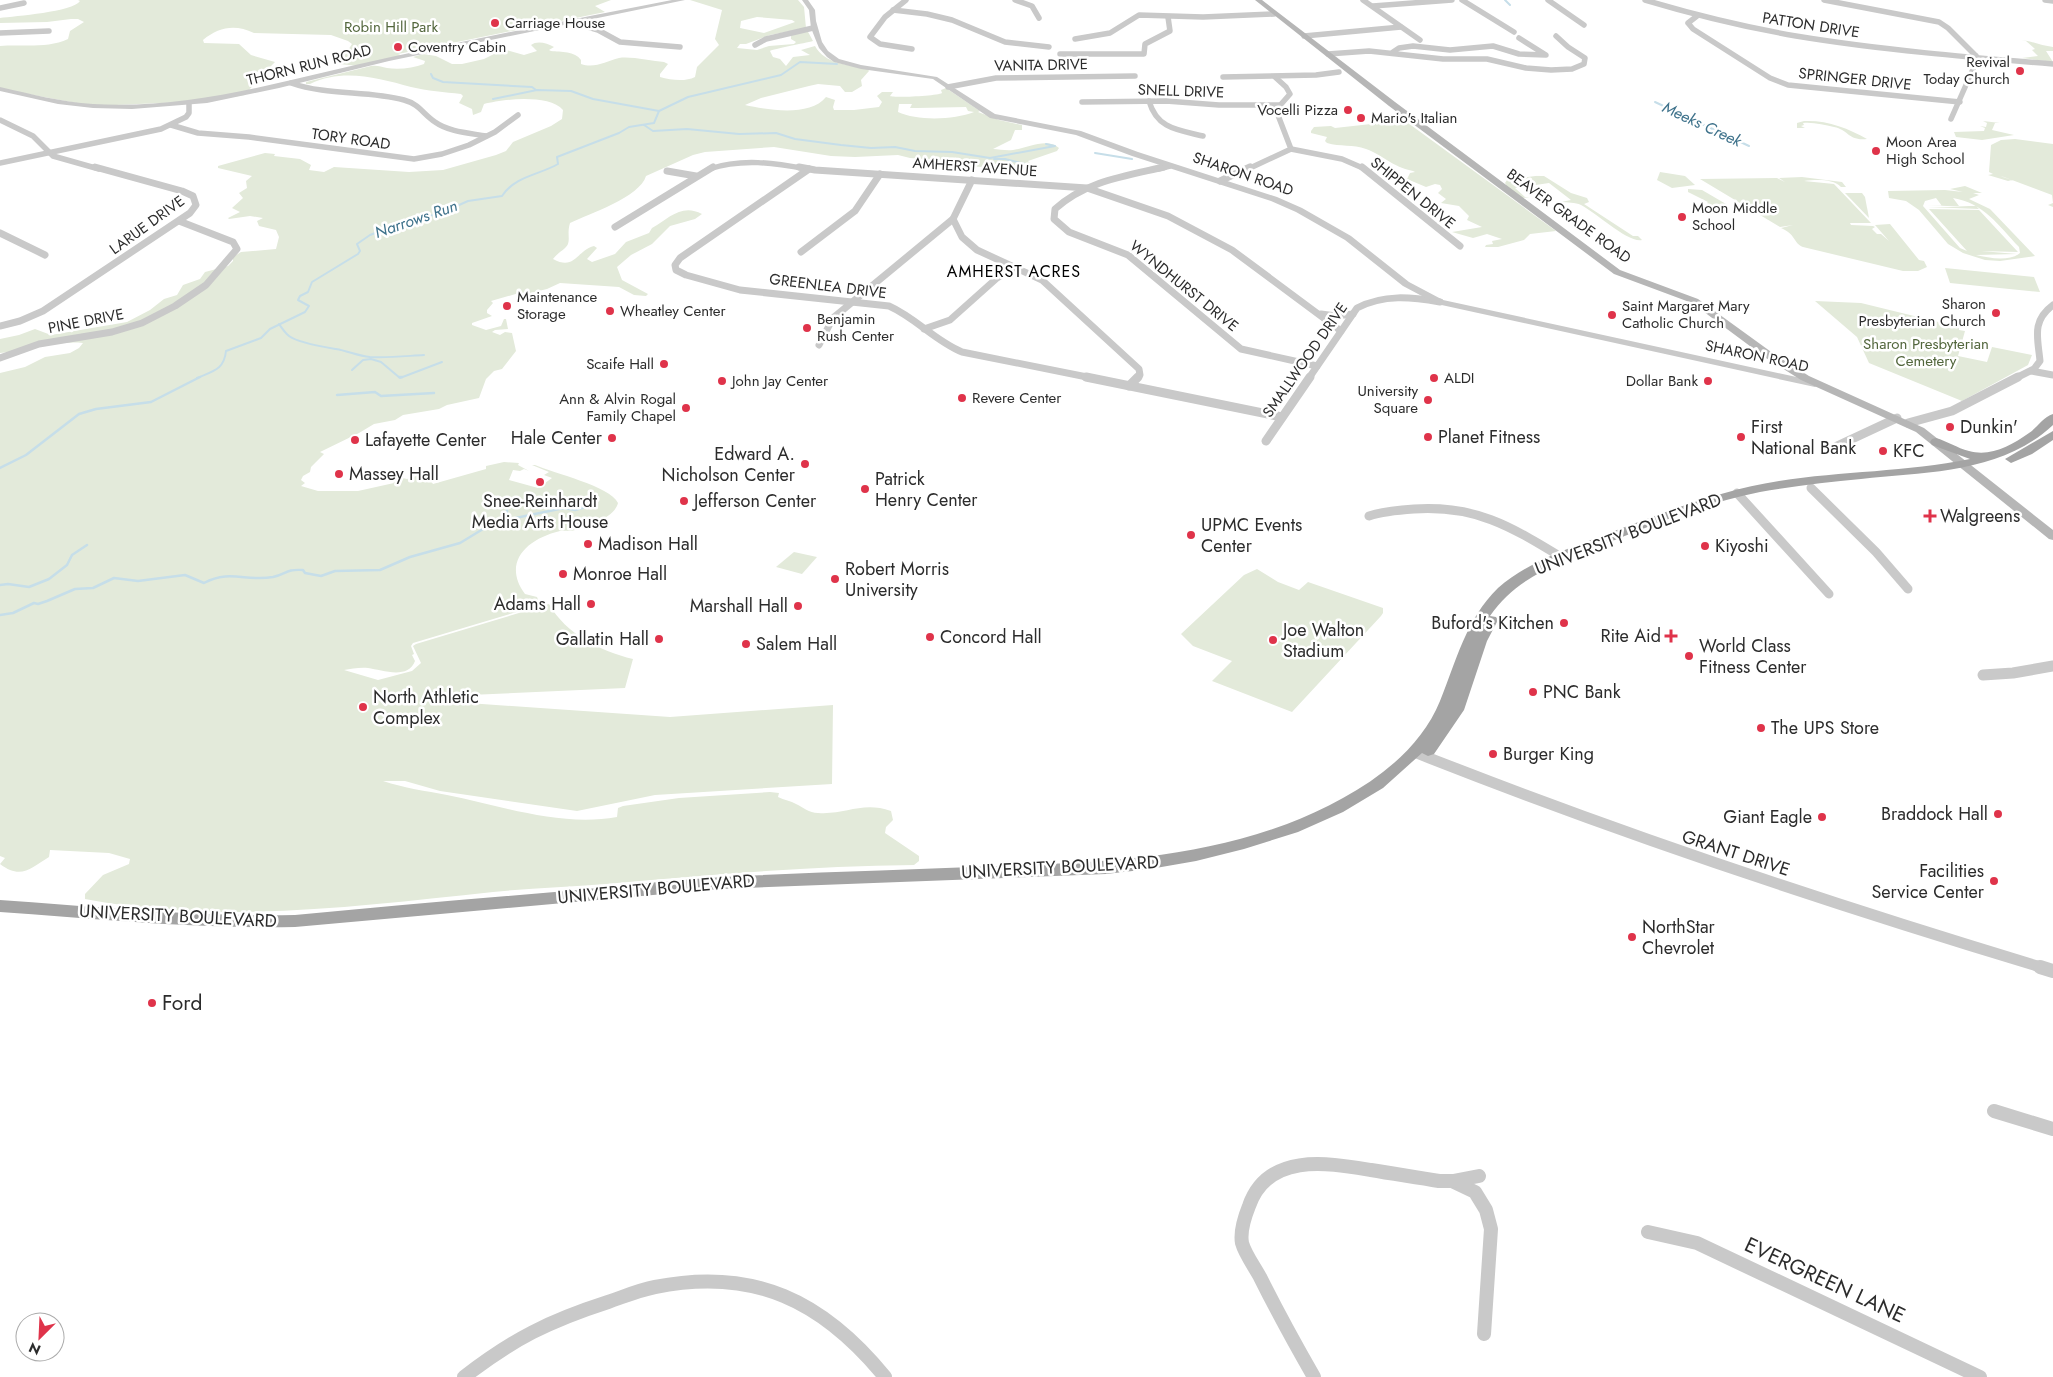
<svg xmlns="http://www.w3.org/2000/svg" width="2053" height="1377" viewBox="0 0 2053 1377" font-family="Jost,sans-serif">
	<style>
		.green { fill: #e3eada; fill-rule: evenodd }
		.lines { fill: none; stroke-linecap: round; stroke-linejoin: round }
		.stream-far1 { stroke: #c6dee9; stroke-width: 2 }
		.stream { stroke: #c6dee9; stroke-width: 2.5 }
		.minor-far4 { stroke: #c9c9c9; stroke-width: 5.5 }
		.minor-far3 { stroke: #c9c9c9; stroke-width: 7 }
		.minor-far2 { stroke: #c9c9c9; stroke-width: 9 }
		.minor-far1 { stroke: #c9c9c9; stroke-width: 11 }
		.minor { stroke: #c9c9c9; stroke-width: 14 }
		.tertiary { fill: #c9c9c9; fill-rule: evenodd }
		.secondary { fill: #b6b6b6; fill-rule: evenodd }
		.primary { fill: #a4a4a4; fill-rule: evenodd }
		.poi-dot { fill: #df334a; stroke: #fff; stroke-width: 2 }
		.labels { text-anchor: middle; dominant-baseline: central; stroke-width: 5; stroke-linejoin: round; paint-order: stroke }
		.far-poi-label { font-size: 15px; fill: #2c2c2c; stroke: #fff; text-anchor: start }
		.far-street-label { font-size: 15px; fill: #2c2c2c; stroke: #fff }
		.far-park-label { font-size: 15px; fill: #52663c; stroke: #fff }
		.far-water-label { font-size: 16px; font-style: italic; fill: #3e728b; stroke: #fff }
		.far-neighbourhood-label { font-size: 16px; letter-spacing: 1px; fill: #000; stroke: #fff }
		.poi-label { font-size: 18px; fill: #2c2c2c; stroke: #fff; text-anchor: start }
		.street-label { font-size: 18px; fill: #2c2c2c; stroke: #fff }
		.near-poi-label { font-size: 21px; fill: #2c2c2c; stroke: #fff; text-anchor: start }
		.near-street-label { font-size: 21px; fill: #2c2c2c; stroke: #fff }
	</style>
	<rect width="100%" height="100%" fill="#fff"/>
	<g class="green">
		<path d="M78,0H611L595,6L605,12L398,54L403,56L359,66L339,64L352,44L348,41L331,35L254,33C235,24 219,27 203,40L204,43L239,44L251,55L275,62L270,67L254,73L259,78L245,95L207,101L93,106L0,89V46C22,44 47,49 68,39L70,31L84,22L78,19H71L47,22L0,23V18C15,16 73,12 80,1Z"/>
		<path d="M690,0H798L804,7L806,28L770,35L746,44H740L737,48L757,50L769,46L794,44L796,42L791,39V34L807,30L813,41C805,43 773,49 770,51L773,57L780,59L786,66L793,57L810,55L801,50L815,46C825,64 848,65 867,68L869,71L861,80L862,86L852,92H845L840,86L818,84L809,86L761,98L745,105C768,110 810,117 826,97L835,100L833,107L834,110H854L879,107L882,102L877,96L882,92H893L890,96C894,98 937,96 942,93L941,90L946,88L980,111L978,112L999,120L1022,125V130H1015L1011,140L993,149C999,149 1006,151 1013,150C1027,148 1047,137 1059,148L1057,151L1028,161L1031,164L1026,169L1017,170L958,165L951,161L910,158L898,155L855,157L831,156L774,147L705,152L693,155L646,176C640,197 589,214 570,223C567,233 570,238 568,244C566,249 557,253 553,259C575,271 576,251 594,246L597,248L587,259L592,262L615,254L626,242L649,233L652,228C669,218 682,203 702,214L695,219L670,226L652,244L631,255L617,267L622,280L648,294L646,296L634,295L619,287L560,283L547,289L530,293H519L491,301L493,303L487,310V313L492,316L472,323V325L486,330L501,326L504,319H506L508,329L495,330L492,332L500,335L505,332L512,333L516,351L502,369L494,371L486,379L479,398L447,405L439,409L403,415L395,420L374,424L359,433L320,452L324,454L311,467L310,472L303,476L301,480L305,483L301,486L318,491H358L394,483L392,481L398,477L407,479L429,472L427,476L433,484L486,469V466L504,462L519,463L518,465L529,471L524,469L520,471L513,470L509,480L538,488L552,478L544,475L549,472L532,465H535C553,473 610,486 618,503C615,517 587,528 575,530C570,532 565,530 560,531C526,539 502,563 525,594L537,597L540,605L413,643L411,646L414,654L412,655L415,661C408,680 382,670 368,668C360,667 351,669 344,670L378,680L412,671L421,663L413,646L416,644L549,604C566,634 600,651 633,659L625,688L470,695L468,703L670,717L833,705L832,784L655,795L577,811L440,791L405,781H383C404,788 426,791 447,795C502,806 560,827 617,817L618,808L623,806L679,798L770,792L779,793L778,797C784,800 791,801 796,804C803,807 809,813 818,813C846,815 862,801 891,811L893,820L886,827L885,833L919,856V861L914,865C811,866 708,875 606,884C568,887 531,888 493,892C359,906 220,925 85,899V894L103,875L129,864L130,859L109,853L50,850L49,857C31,868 21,880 0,864L5,858L0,856V373L25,367L45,357L70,353L79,348L83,343C55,340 27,351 0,353V339L19,335L35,329L51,335L127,322L150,310L164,299L177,295L183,285L200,279L205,272L228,266L233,261V257L241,252L276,249L279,237L276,230L259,226L257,221L263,218L250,216L229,219L228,218L240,212L232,208L243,198L239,193L247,188L246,181L252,176L218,168V166L265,153L275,154L274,156L300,159L311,165L309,170L324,172L334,167L409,172L443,170L496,155L506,151L513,142L551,126L562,119L563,110C549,94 503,99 484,104L481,112L473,115L472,109L459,103L463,96L461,94C445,92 427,91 411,87C378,78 343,68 310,84H306V82L371,66C378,65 381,67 387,68C399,70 413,68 424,64L425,61L413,57L423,54L436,56L452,64H462L484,59L500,51L506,50L524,55L537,51L531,45C537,40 547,43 554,47L549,50L551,51C561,52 575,51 581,60V64C595,69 606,61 619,58C630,56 652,61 664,62L668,64L660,74V77C671,80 685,82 695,77L697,67L719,45L715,39L722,10ZM757,17L792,20L795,22L764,33L740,28L741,21ZM899,104H912L910,108H917L966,107L968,111L974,112C954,120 917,121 898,112Z"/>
		<path d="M2021,40C2032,41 2042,46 2053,47V51H2046L2053,62L2022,58L2038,56L2032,50L2035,49L2026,41Z"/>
		<path d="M1398,121L1408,123L1556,231L1530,234L1524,240L1498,247H1485L1486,245L1493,244L1492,241L1502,239L1487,234L1473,238L1452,232L1482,227L1467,220L1469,216L1459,206L1441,203L1446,199L1438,193L1442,189L1440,185L1435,184L1426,187L1407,179L1410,173L1415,172L1413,171C1390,166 1385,156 1366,149C1353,144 1340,147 1327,143L1325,141L1327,137L1311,133V131L1314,127L1331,126L1335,128Z"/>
		<path d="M1804,121C1827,120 1848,128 1867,139C1848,141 1849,130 1834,127C1824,125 1814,122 1803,123L1804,125L1801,126L1805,128H1797V123Z"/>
		<polygon points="1983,121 2000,123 1995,123 1992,130 2014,135 1982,140 1956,137 1954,132 1984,131 1985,128 1980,126 1986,127 1987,123"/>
		<polygon points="2015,139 2053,144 2053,207 2048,205 2053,203 2052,195 2004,177 2000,176 2012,180 2008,181 1988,175 1993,174 1989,172 1991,145 2001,140"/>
		<polygon points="1660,172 1685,176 1695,185 1672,188 1657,180"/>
		<path d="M1543,175L1536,176H1544L1571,193L1587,198L1589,202L1584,204L1633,236H1638L1642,240C1628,243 1595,212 1581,205C1575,202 1568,203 1561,202L1571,200L1549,183L1515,188L1525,197H1530L1522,198L1502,183L1507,186L1505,183L1507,180H1505Z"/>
		<path d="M1802,177L1842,182L1846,187H1841C1832,178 1815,180 1804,181L1834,184L1871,223H1850L1851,225L1873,226L1875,227L1872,229L1877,234H1881L1889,241L1875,225L1890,224L1919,260L1924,261L1927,267L1918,271H1903L1803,247C1793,243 1796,234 1781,228L1793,225L1780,227L1700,179L1777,178L1785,182L1779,178Z"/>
		<path d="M1965,186L1982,193H1973L1979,195L1969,199L1990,209L2035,256L2000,261L1985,260L1963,253L1948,244L1919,210L1906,201L1889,198L1888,191L1945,190L1963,192L1950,189ZM1936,198L1942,206L1926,205L1969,207H1928L1979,209L1976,206H1959L1953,198C1984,203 1998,225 2019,247L2020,253C2009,262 1989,258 1976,255L2017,254L1981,251L2018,252L1979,210L1929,209L1967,251L1960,248L1923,206L1925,201Z"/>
		<polygon points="1688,189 1702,190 1726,204 1713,207 1707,203 1708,202 1688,192"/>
		<polygon points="1845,193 1862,193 1865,197 1869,218"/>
		<polygon points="1945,268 2034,277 2040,292 1950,283"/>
		<polygon points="1815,301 1861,303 1959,327 1959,330 1965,331 1958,356 1987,362 1992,347 2032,355 2028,365 1962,401 1869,363 1857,337"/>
		<polygon points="794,552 817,557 802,574 776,567"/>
		<polygon points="1257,569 1278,582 1299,590 1308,582 1383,608 1383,613 1381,616 1292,712 1212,681 1232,661 1193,646 1181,634 1244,575"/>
	</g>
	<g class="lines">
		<g class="stream-far1">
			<polyline points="1505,0 1510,5"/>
			<polyline points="431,74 433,78 443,82 532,87 536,90"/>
			<polyline points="493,99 537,90 571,91 593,99 659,111"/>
			<polyline points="1655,102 1749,146"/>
			<polyline points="644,125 653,131 687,129 739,134 776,133 795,139 841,145 871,148 895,147 915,151 952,152 990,158 1055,146 1046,144"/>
			<polyline points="1095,153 1132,159"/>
			<polyline points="994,159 1005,159 1037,167"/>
			<path d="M279,324C282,328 285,333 289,336C298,343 324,347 336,349C348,351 358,356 370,357C388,358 406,356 424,355"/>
			<polyline points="352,370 363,360 371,359 381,362 400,378 442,362"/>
			<path d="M197,378C213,371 224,370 226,351L261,338L270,329L305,312L309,306L298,300L300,296L308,292L312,282L358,254L360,251L357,244L370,235L412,219L439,214L468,201L502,196C515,176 539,175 558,164L557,157L619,133L629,127L654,123L659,111L688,97L781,75L800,62L837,64"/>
		</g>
		<g class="stream">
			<polyline points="399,377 402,377"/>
			<polyline points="337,395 375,392 381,396 434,393"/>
			<polyline points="0,468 26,455 79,414 96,409 151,402 200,377"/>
			<polyline points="506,520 508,501"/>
			<polyline points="0,585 8,584 29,587 49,579 67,565 72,555 87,545"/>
			<path d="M0,615L13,613L34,603L38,604L47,601L75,589L93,588L114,578L138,581L185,575L204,583C230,569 246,582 273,577C287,574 285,569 303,570L305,573L321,576L335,571L380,570L410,557L460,543L488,526L501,521L564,508L575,510L589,506"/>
		</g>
		<g class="minor-far4">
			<polyline points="906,0 885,17 870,37 880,44 912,49"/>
			<polyline points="1015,0 1032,6 1039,18"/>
			<polyline points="1363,0 1420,40"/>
			<polyline points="1462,0 1514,32"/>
			<polyline points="1548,0 1584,25"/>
			<path d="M1645,0C1695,15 1745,27 1796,36C1881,50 1967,57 2053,64"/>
			<polyline points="1824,0 1939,22 1948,28 1976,56"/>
			<polyline points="2045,0 2053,1"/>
			<polyline points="1373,6 1452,0"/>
			<polyline points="0,8 24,3"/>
			<polyline points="893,10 927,14 952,20 1005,42 1049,47"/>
			<polyline points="1697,16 1688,23 1693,29 1770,78 1788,85 1960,102"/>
			<polyline points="571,22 598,30 620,42 680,47"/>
			<polyline points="0,33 49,31"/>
			<polyline points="1304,36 1401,27"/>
			<polyline points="1075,39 1110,33 1139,15 1203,17 1274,14"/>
			<polyline points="755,45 766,39 813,28"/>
			<polyline points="1393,52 1399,48 1413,46 1450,50 1493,46 1519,54 1546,55 1519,38"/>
			<polyline points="1060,54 1144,54 1145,44 1170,31 1168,17"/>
			<polyline points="1328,54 1369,51 1443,59 1487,59 1526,68 1551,70 1572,69 1584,64 1585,58 1568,47 1556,36"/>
			<polyline points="1223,77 1316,75 1339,72"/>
			<path d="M291,83C328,96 367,90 404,100C419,104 423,114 435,122C449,132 469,133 486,136"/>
			<polyline points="948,87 996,78 1135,76"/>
			<path d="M1149,101C1157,129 1178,130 1203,136"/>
			<polyline points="1082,102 1166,101 1219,105 1279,105"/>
			<polyline points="1951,119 1977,60 1976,56"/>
			<polyline points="0,120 33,136 53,156 99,169"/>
			<polyline points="171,125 198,133 249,137 414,159 442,154 469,145 495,132 518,115"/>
			<polyline points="1291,149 1342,159 1365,169"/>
			<polyline points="0,163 161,129 186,117 189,113 189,104"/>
			<path d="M709,169C743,158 773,163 807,169"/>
			<polyline points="1158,169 1170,166"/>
			<polyline points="1248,169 1291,149 1276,110 1290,94 1286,87 1275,77"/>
		</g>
		<g class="minor-far3">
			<polyline points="799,167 815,170 1087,188 1168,216 1232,250 1341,331"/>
			<path d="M1164,167C1125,176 1086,181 1055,209L1054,219L1069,232L1128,255L1241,349L1317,366"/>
			<polyline points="1362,167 1460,246"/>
			<path d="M809,169L680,258L675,265L676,270L686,275L740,290L889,306C916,318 935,341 962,352L1092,378"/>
			<polyline points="667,171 696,176"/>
			<polyline points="972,180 953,219 962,237 977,250 1042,280 1139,369 1140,375 1137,378"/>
			<polyline points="1220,181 1250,167"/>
			<polyline points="615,227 713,167"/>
			<polyline points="0,233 45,255"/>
			<polyline points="801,252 855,211 880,174"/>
			<polyline points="1321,314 1336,316 1353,314"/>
			<polyline points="0,326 20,321 43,311 190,213 196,205 193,196 182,191 95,167"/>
			<polyline points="924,329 950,320 997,278 1013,268"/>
			<polyline points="819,345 833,318 953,219"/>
			<polyline points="0,358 39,344 112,332 142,323 175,306 206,285 237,249 233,242 179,221"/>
			<polyline points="2031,371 2053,375"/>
			<path d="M1309,378L1357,308C1384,294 1411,297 1440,302"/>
			<path d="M2016,378L2034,369L2040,361C2038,339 2031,321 2053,305"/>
		</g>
		<g class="minor-far2">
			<polyline points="1086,377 1282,417"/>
			<polyline points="1129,386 1138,377"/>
			<polyline points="1908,423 1952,411 2018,377"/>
			<polyline points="1266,441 1310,377"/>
			<polyline points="1837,446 1897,418"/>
			<polyline points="1811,488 1876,552 1908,589"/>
			<polyline points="1737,493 1829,594"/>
			<path d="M1369,516C1384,511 1399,510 1414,509C1476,505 1510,526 1561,557"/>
		</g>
		<g class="minor-far1">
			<polyline points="1983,675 2013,673 2053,666"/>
			<path d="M1414,752C1621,834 1831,904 2044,968"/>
		</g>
		<g class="minor">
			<polyline points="2040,967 2053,971"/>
			<polyline points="1994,1111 2053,1129"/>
			<polyline points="1454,1182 1475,1192 1486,1210 1491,1229 1484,1334"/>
			<polyline points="1648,1232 1697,1243 1980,1377"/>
			<path d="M464,1377C513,1339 549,1321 608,1302C623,1297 639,1290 655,1287C754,1267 823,1301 885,1377"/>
			<path d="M1314,1377C1295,1344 1277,1311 1260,1277C1254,1266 1245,1254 1242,1243C1240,1232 1245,1216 1249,1206C1268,1152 1328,1163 1371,1170C1394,1174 1416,1177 1439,1181H1453L1479,1176"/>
		</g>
		<g class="tertiary">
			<path d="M672,0H685L389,61L279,88L207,103L132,109L93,108L58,104L0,91V87C31,94 61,102 93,104C196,110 291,78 391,57C484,37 578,18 672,0Z"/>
			<polygon points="802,0 808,0 815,10 816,21 822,42 828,51 839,59 861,65 937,77 995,114 1081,131 1138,152 1277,197 1302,208 1351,236 1409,282 1443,300 1815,381 1820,384 1815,387 1437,304 1403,286 1345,240 1296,212 1271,201 1132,156 1076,135 990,118 933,79 861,69 834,62 827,57 819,48 811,28 809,10"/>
		</g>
		<polygon class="secondary" points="1255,0 1262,0 1395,102 1620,270 1698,299 1774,354 1809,376 1924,428 2053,530 2053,540 2049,539 1916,432 1801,380 1766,358 1692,303 1614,274 1389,106"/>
		<g class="primary">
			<path d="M2053,414V425C2002,473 1928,472 1861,479C1828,482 1794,486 1760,492C1704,503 1652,525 1600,546C1559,562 1516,578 1490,616L1496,617L1498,620L1487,641L1464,710L1434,754L1428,756L1422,753L1383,788L1343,812L1298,832L1244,849L1196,861L1150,869L1106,874L720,889L295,927C196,929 98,919 0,912V900C98,907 196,917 295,915C389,906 484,898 578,890C626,885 675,880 724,877C815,872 907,870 998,866C1096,863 1194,859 1287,824C1346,801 1415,763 1440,701C1456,662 1466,619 1498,588C1527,562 1568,549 1604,535C1662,513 1717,491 1779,481C1842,471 1907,472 1970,459L1932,445L1930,442L1932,439L1936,438C1947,441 1957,448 1969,451C1990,457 2011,446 2029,433C2037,428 2043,417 2053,414Z"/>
			<polygon points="2053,431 2053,440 2032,454 2011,463 2005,459"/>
		</g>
	</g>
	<g class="poi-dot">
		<circle cx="495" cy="23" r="5"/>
		<circle cx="398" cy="47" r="5"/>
		<circle cx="2020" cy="71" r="5"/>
		<circle cx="1348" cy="110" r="5"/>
		<circle cx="1361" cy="118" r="5"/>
		<circle cx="1876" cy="151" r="5"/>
		<circle cx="1682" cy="217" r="5"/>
		<circle cx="507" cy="306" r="5"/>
		<circle cx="610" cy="311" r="5"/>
		<circle cx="1996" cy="313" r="5"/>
		<circle cx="1612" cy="315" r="5"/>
		<circle cx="807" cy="328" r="5"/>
		<circle cx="664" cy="364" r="5"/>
		<circle cx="1434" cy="378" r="5"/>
		<circle cx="722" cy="381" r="5"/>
		<circle cx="1708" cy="381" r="5"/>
		<circle cx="962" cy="398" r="5"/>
		<circle cx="1428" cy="400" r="5"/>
		<circle cx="686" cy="408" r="5"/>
		<circle cx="1950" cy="427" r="5"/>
		<circle cx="1428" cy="437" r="5"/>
		<circle cx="1741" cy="437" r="5"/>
		<circle cx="612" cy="438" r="5"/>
		<circle cx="355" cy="440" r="5"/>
		<circle cx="1883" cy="451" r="5"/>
		<circle cx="805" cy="464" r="5"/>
		<circle cx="339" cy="474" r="5"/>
		<circle cx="540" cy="482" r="5"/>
		<circle cx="865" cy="489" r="5"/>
		<circle cx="684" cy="501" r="5"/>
		<path d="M1927.5 508.5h5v5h5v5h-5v5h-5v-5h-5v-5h5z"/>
		<circle cx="1191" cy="535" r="5"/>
		<circle cx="588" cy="544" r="5"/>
		<circle cx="1705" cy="546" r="5"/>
		<circle cx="563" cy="574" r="5"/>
		<circle cx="835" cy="579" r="5"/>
		<circle cx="591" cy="604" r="5"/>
		<circle cx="798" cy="606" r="5"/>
		<circle cx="1564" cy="623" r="5"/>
		<path d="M1668.5 628.5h5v5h5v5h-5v5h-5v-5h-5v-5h5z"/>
		<circle cx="930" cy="637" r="5"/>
		<circle cx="659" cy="639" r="5"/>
		<circle cx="1273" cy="640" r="5"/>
		<circle cx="746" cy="644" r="5"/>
		<circle cx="1689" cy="656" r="5"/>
		<circle cx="1533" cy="692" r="5"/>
		<circle cx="363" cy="707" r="5"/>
		<circle cx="1761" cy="728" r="5"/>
		<circle cx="1493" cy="754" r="5"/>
		<circle cx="1998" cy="814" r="5"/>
		<circle cx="1822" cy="817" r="5"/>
		<circle cx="1994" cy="881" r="5"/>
		<circle cx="1632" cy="937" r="5"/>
		<circle cx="152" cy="1003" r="5"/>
	</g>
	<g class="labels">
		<g class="far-poi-label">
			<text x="505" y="23">Carriage House</text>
			<text x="408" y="47">Coventry Cabin</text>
			<text x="2010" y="62" text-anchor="end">Revival<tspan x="2010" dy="17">Today Church</tspan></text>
			<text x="1338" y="110" text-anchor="end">Vocelli Pizza</text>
			<text x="1371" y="118">Mario's Italian</text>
			<text x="1886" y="142">Moon Area<tspan x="1886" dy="17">High School</tspan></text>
			<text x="1692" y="208">Moon Middle<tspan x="1692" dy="17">School</tspan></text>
			<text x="517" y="297">Maintenance<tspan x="517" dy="17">Storage</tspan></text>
			<text x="1986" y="304" text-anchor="end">Sharon<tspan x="1986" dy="17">Presbyterian Church</tspan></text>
			<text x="1622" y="306">Saint Margaret Mary<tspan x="1622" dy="17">Catholic Church</tspan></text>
			<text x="620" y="311">Wheatley Center</text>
			<text x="817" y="319">Benjamin<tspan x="817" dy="17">Rush Center</tspan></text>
			<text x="654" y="364" text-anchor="end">Scaife Hall</text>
			<text x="1444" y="378">ALDI</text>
			<text x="732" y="381">John Jay Center</text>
			<text x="1698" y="381" text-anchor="end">Dollar Bank</text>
			<text x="1418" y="391" text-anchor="end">University<tspan x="1418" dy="17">Square</tspan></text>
			<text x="972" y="398">Revere Center</text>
			<text x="676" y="399" text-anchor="end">Ann &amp; Alvin Rogal<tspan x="676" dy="17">Family Chapel</tspan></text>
		</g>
		<g class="far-street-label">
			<text transform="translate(1811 25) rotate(9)">PATTON DRIVE</text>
			<text transform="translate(309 65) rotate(-14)">THORN RUN ROAD</text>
			<text transform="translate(1041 65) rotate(-1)">VANITA DRIVE</text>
			<text transform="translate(1855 79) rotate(6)">SPRINGER DRIVE</text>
			<text transform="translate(1181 91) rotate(2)">SNELL DRIVE</text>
			<text transform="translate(351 139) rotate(8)">TORY ROAD</text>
			<text transform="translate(975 167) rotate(4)">AMHERST AVENUE</text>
			<text transform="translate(1243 174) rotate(19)">SHARON ROAD</text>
			<text transform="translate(1413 193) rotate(39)">SHIPPEN DRIVE</text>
			<text transform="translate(1569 216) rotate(36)">BEAVER GRADE ROAD</text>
			<text transform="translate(147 225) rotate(-36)">LARUE DRIVE</text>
			<text transform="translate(828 286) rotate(7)">GREENLEA DRIVE</text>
			<text transform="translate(1184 286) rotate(39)">WYNDHURST DRIVE</text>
			<text transform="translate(86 321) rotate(-11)">PINE DRIVE</text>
			<text transform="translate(1757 356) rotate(12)">SHARON ROAD</text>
			<text transform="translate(1305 360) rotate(-55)">SMALLWOOD DRIVE</text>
		</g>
		<g class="far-park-label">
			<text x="391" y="27">Robin Hill Park</text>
			<text x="1926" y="344">Sharon Presbyterian<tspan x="1926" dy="17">Cemetery</tspan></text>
		</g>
		<g class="far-water-label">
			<text transform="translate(1702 124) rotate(25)">Meeks Creek</text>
			<text transform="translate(416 219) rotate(-19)">Narrows Run</text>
		</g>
		<g class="far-neighbourhood-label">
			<text x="1014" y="271">AMHERST ACRES</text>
		</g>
		<g class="poi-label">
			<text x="1751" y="427">First<tspan x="1751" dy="21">National Bank</tspan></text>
			<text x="1960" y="427">Dunkin'</text>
			<text x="1438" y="437">Planet Fitness</text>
			<text x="602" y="438" text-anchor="end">Hale Center</text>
			<text x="365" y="440">Lafayette Center</text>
			<text x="1893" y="451">KFC</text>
			<text x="795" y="454" text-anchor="end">Edward A.<tspan x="795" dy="21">Nicholson Center</tspan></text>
			<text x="349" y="474">Massey Hall</text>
			<text x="875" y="479">Patrick<tspan x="875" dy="21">Henry Center</tspan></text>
			<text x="540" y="501" text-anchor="middle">Snee-Reinhardt<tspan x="540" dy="21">Media Arts House</tspan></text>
			<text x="694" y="501">Jefferson Center</text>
			<text x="1940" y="516">Walgreens</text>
			<text x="1201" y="525">UPMC Events<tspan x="1201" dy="21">Center</tspan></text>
			<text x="598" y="544">Madison Hall</text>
			<text x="1715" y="546">Kiyoshi</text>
			<text x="845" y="569">Robert Morris<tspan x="845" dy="21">University</tspan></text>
			<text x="573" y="574">Monroe Hall</text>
			<text x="581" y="604" text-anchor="end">Adams Hall</text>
			<text x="788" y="606" text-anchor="end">Marshall Hall</text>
			<text x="1554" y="623" text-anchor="end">Buford's Kitchen</text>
			<text x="1283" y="630">Joe Walton<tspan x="1283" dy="21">Stadium</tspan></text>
			<text x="1661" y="636" text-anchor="end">Rite Aid</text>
			<text x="940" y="637">Concord Hall</text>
			<text x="649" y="639" text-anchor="end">Gallatin Hall</text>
			<text x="756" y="644">Salem Hall</text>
			<text x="1699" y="646">World Class<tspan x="1699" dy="21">Fitness Center</tspan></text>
			<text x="1543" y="692">PNC Bank</text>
			<text x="373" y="697">North Athletic<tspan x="373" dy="21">Complex</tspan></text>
			<text x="1771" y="728">The UPS Store</text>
			<text x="1503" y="754">Burger King</text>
			<text x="1988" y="814" text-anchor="end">Braddock Hall</text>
			<text x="1812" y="817" text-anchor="end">Giant Eagle</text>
			<text x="1984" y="871" text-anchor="end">Facilities<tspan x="1984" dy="21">Service Center</tspan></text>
			<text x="1642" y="927">NorthStar<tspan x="1642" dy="21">Chevrolet</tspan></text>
		</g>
		<g class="street-label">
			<text transform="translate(1628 534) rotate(-21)">UNIVERSITY BOULEVARD</text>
			<text transform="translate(1736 853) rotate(18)">GRANT DRIVE</text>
			<text transform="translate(1060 867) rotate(-3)">UNIVERSITY BOULEVARD</text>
			<text transform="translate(656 889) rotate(-5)">UNIVERSITY BOULEVARD</text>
			<text transform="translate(178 916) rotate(3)">UNIVERSITY BOULEVARD</text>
		</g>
		<g class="near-poi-label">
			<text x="162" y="1003">Ford</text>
		</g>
		<g class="near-street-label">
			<text transform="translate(1825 1280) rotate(25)">EVERGREEN LANE</text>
		</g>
	</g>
	<g transform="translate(40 1337) rotate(204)"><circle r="24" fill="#ffffff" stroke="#ababab"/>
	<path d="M0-4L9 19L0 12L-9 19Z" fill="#df334a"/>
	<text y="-8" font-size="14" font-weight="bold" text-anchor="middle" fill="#2c2c2c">N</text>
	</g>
</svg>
